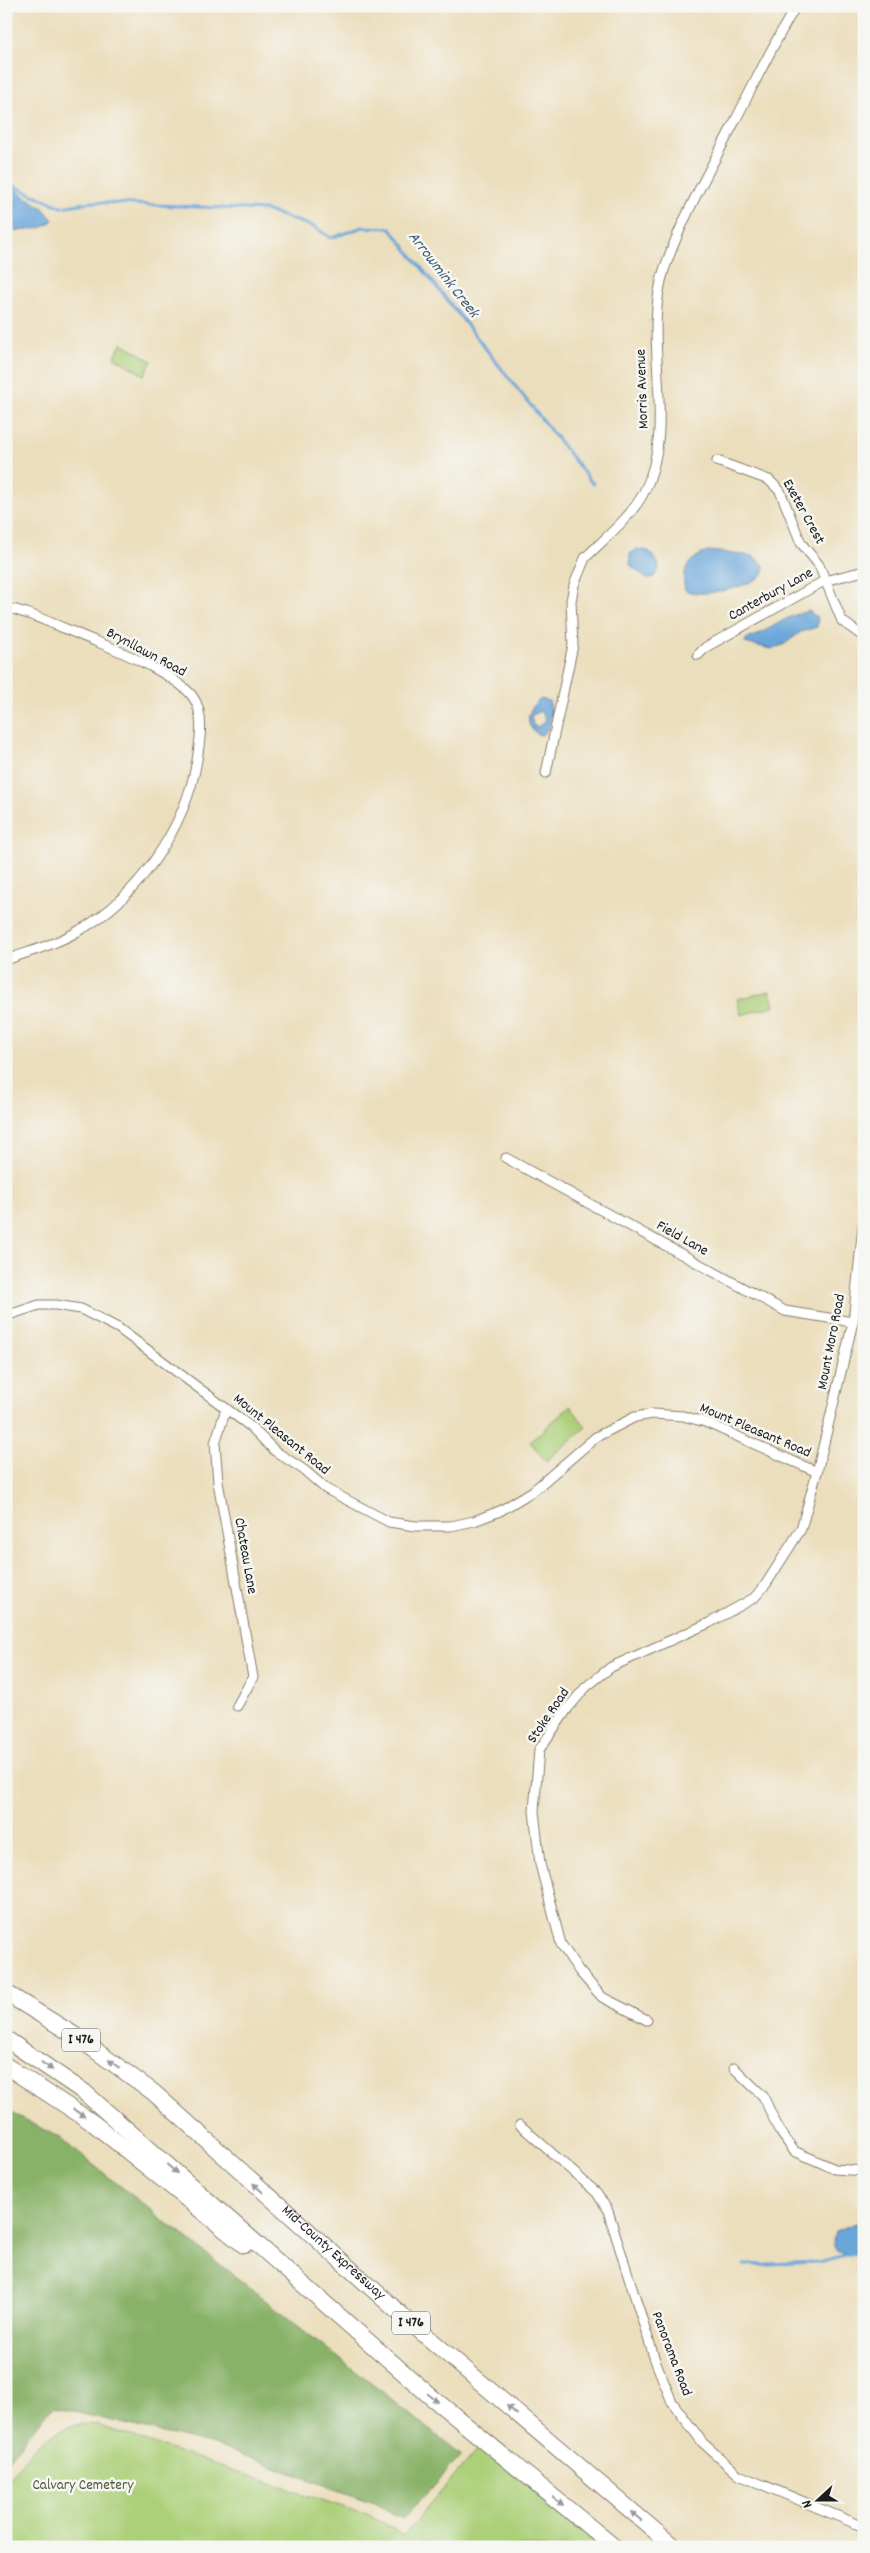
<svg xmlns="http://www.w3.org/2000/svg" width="870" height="2553" viewBox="0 0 870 2553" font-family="Dekko,sans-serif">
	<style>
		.green { fill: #acd079; stroke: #64764a }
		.forest { fill: #89b269; stroke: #526742 }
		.water { fill: #69a6da; stroke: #42617b; fill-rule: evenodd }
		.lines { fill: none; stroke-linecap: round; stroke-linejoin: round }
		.stream { stroke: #69a6da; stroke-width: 3 }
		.minor-casing { stroke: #847d6c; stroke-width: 11 }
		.motorway-casing { stroke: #847d6c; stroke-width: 18 }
		.minor { stroke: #fff; stroke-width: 9 }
		.motorway { stroke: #fff; stroke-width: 16 }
		.oneway { fill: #999 }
		.labels { text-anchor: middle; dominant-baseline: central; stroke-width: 5; stroke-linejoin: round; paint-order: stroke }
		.shield { fill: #f6f6f2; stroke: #5d5d5c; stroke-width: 1 }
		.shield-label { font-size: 14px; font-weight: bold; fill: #1c1c1c }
		.street-label { font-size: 15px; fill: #1c1c1c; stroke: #f6f6f2 }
		.park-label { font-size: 15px; fill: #4e5b3d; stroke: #f6f6f2 }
		.water-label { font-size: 16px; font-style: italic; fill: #3f5a71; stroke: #f6f6f2 }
	</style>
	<rect width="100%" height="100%" fill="#f6f6f2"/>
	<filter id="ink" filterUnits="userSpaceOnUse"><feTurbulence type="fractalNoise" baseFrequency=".02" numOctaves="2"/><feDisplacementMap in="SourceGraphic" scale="10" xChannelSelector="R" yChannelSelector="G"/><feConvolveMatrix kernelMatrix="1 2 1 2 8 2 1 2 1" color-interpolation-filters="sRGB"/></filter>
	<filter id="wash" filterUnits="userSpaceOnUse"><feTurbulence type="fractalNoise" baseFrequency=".0096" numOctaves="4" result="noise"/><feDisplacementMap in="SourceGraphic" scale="20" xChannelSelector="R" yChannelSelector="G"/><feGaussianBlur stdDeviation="1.12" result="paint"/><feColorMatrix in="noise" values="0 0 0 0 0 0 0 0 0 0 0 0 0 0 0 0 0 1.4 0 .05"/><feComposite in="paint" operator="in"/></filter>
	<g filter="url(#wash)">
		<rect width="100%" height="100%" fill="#ebdebc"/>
		<g class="green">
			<polygon points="122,343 152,361 144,375 114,357"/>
			<polygon points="770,991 774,1006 741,1015 737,999"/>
			<polygon points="570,1406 586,1427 546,1461 530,1442"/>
			<path d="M81,2424L97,2425L364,2514L384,2523L403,2536L485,2441L614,2547H6V2482C29,2453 42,2432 81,2424Z"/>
		</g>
		<polygon class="forest" points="6,2110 58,2137 462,2455 403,2519 374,2503 214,2445 53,2407 6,2461"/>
		<g class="water">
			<path d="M6,184L43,208L53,220C42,232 22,230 6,231Z"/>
			<polygon points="636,549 649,551 658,563 659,569 654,577 647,579 630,565 630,554"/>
			<path d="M711,551L753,556L764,565V573C753,587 700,599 685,590C680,569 691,556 711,551Z"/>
			<path d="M809,611L818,618L817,627L801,632L783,645L771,649L745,643L746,639C769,632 785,615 809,611Z"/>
			<path d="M541,699L549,701C553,711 552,732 540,735C522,727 527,708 541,699ZM540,711L545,718V722L537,727L533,725L531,716Z"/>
			<path d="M856,2224L864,2226V2255L841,2253C832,2246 832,2242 835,2232Z"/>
		</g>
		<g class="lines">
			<g class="stream">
				<polyline points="6,183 62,207 91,202 265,210 314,227 331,238 363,227 390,228 593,484"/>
				<polyline points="744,2265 819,2262 853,2253"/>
			</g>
		</g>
	</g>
	<g filter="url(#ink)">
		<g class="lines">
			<defs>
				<g id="minor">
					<polyline points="717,461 769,480 780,491 801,543 819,565 842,621 864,637"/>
					<path d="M6,608C27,610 73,633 95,641C120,651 178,676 193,697C205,714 200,741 197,760C186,826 139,897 80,930C57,944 31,951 6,960"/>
					<polyline points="698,655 706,647 824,581 864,571"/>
					<path d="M546,773L573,645L571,601L574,585L585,558C604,539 630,518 643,494C679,425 641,343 664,270C681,220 709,171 734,123C754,84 773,44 796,6"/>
					<polyline points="506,1158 785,1311 853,1322"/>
					<polyline points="6,1316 39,1305 56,1305 81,1309 118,1328 251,1427 275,1451 304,1470 326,1489 389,1522 415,1526 451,1526 474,1521 500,1511 533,1491 596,1437 635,1417 653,1414 683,1416 705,1422 817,1472"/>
					<polyline points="226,1409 215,1443 218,1482 253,1677 237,1706"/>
					<polyline points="647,2020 602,1997 579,1971 561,1944 540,1864 534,1811 539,1750 568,1708 586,1687 611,1667 709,1623 754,1598 766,1584 801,1529 817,1472 853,1322 864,1216"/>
					<polyline points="734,2068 763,2096 779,2130 794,2151 835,2169 864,2171"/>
					<polyline points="520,2125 597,2193 608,2211 655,2360 672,2402 703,2443 739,2475 864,2527"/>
				</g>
				<g id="motorway">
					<path id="s1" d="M6,1993L74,2035L153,2092L405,2318L674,2547"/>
					<polyline points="6,2039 84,2092 429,2395 614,2547"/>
					<polyline points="6,2066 93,2123 244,2245"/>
				</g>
			</defs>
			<use href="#minor" class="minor-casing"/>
			<use href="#motorway" class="motorway-casing"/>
			<use href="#minor" class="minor"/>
			<use href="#motorway" class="motorway"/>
		</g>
		<defs><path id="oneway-solid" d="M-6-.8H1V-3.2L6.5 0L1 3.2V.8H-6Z" transform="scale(1.25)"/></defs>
		<g class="oneway">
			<use href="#oneway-solid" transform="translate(114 2064) rotate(-144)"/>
			<use href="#oneway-solid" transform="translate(47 2066) rotate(35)"/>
			<use href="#oneway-solid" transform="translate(79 2113) rotate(34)"/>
			<use href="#oneway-solid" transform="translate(172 2169) rotate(41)"/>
			<use href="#oneway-solid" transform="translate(258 2188) rotate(-138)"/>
			<use href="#oneway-solid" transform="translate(433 2398) rotate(39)"/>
			<use href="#oneway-solid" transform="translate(512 2410) rotate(-139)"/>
			<use href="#oneway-solid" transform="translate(558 2501) rotate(39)"/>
			<use href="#oneway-solid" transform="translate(636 2516) rotate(-140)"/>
		</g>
	</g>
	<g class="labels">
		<g class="shield">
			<rect x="62" y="2028.5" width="38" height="23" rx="4"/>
			<rect x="392" y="2311.5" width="38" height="23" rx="4"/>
		</g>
		<g class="shield-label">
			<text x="81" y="2040">I 476</text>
			<text x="411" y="2323">I 476</text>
		</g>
		<g class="street-label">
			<text transform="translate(643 389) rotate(-92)">Morris Avenue</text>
			<text transform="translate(803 512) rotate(61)">Exeter Crest</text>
			<text transform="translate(771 595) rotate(-29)">Canterbury Lane</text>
			<text transform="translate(146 653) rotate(28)">Brynllawn Road</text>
			<text transform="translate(682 1239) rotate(29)">Field Lane</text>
			<text transform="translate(832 1342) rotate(-79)">Mount Moro Road</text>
			<text transform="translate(755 1431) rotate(23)">Mount Pleasant Road</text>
			<text transform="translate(281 1435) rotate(39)">Mount Pleasant Road</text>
			<text transform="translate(245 1556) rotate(80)">Chateau Lane</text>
			<text transform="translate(549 1716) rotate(-56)">Stoke Road</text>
			<text stroke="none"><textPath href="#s1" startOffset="419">Mid-County Expressway</textPath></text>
			<text transform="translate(671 2354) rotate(69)">Panorama Road</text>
		</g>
		<g class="park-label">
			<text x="83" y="2486">Calvary Cemetery</text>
		</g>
		<g class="water-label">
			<text transform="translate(443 275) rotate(52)">Arrowmink Creek</text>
		</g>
	</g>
	<rect width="870" height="2553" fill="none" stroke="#f6f6f2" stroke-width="25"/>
	<g transform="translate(818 2500) rotate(249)" stroke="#f6f6f2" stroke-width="4" paint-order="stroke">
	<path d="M0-4L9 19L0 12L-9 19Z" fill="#1c1c1c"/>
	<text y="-8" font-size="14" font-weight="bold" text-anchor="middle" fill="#1c1c1c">N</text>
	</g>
</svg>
